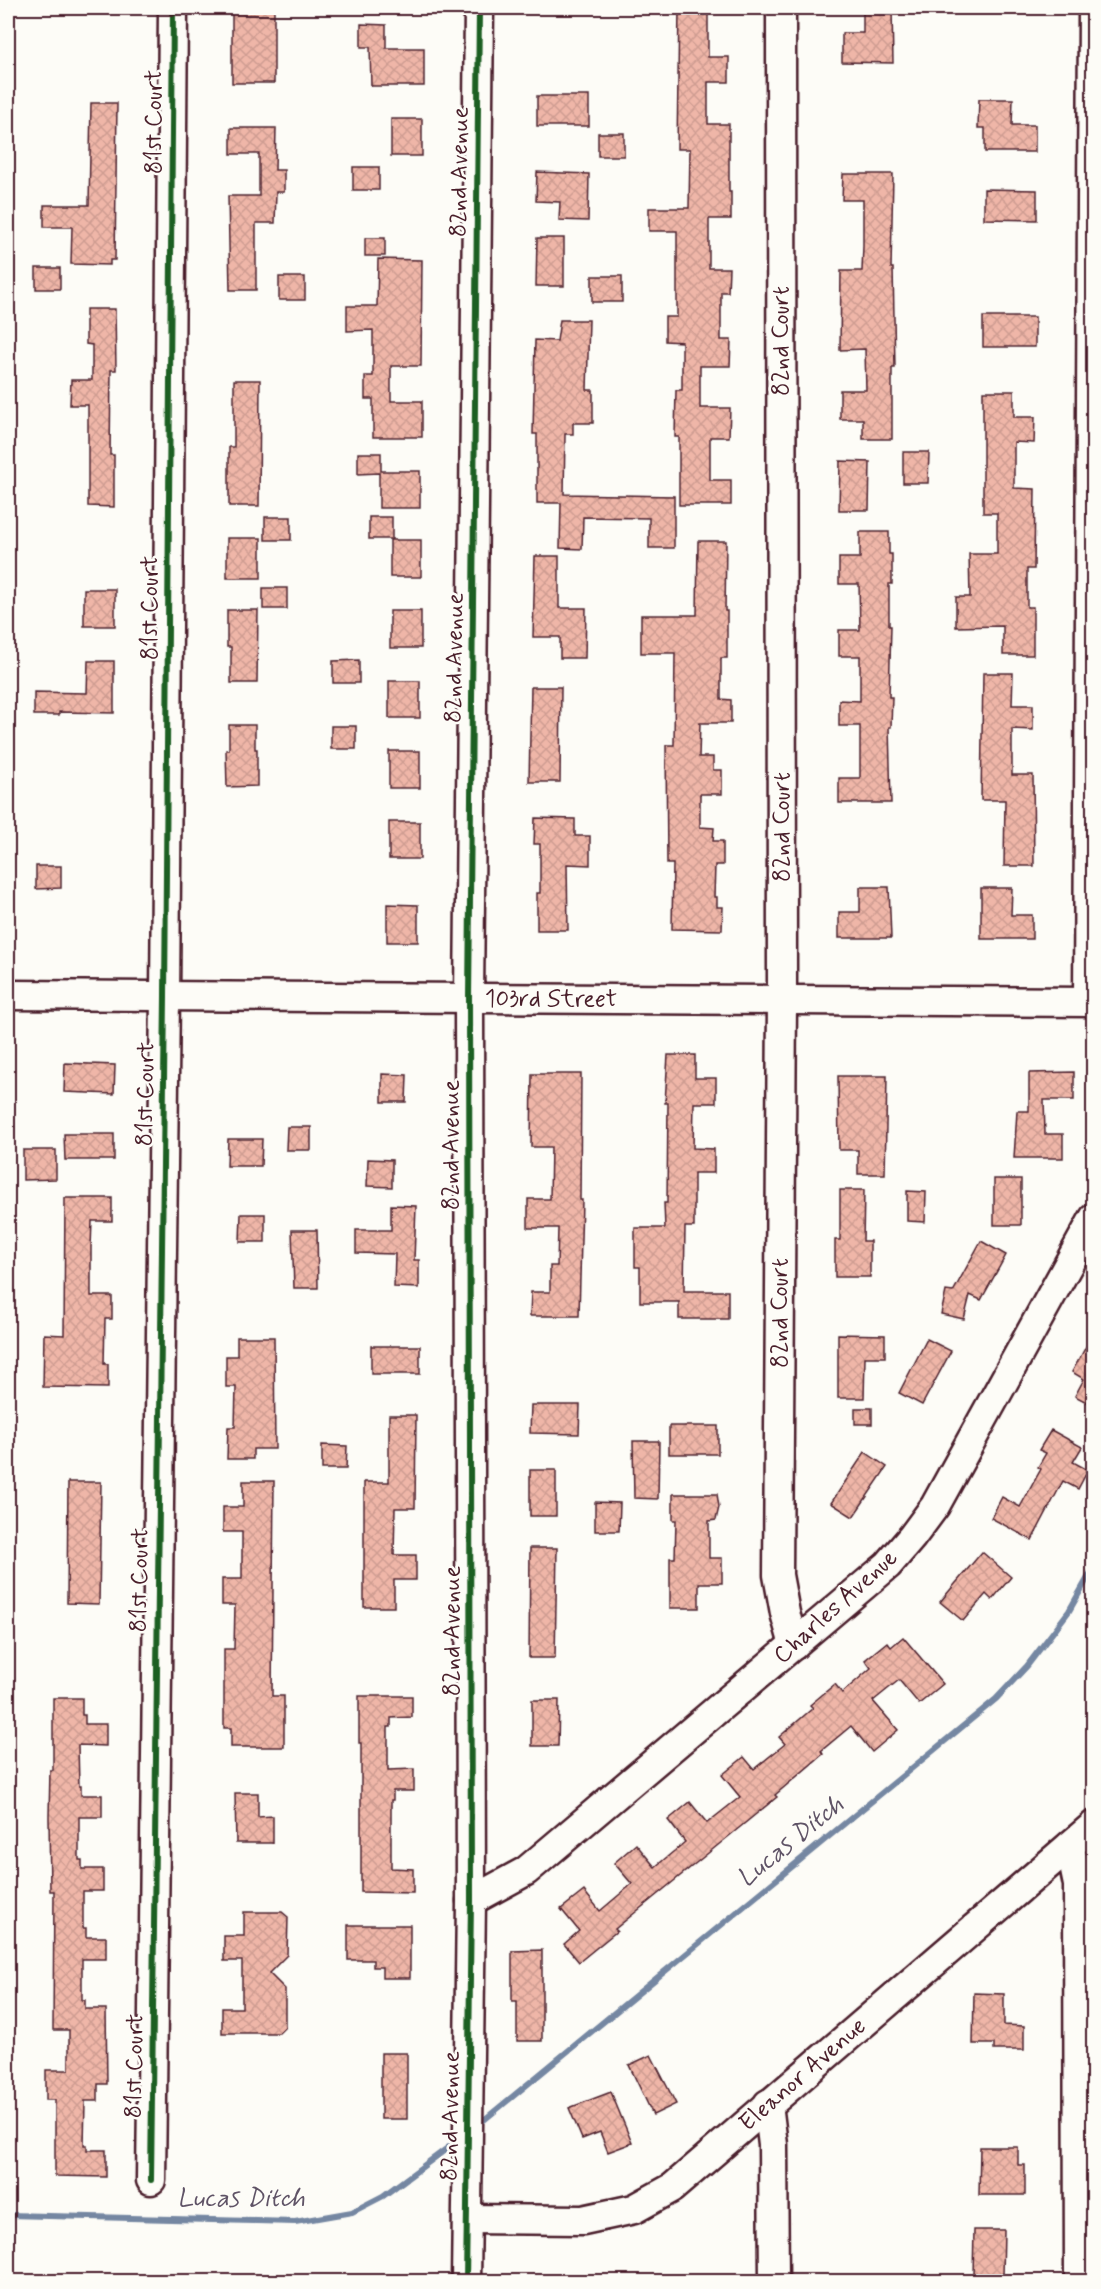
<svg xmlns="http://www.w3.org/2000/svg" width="1101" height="2289" viewBox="0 0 1101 2289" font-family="Mynerve,sans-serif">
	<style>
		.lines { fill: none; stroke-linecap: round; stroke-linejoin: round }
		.stream { stroke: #7587a2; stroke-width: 6 }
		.building { fill: url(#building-cross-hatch); stroke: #4a1f2b; stroke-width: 1.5 }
		.minor-casing { stroke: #4a1f2b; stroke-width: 33 }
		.minor { stroke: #fdfcf7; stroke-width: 28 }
		.cycleway-casing { stroke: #fdfcf7; stroke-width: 10 }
		.cycleway { stroke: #1b5e20; stroke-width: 6 }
		.labels { text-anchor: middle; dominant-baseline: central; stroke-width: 5; stroke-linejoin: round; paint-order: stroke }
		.street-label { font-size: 24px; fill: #4a1f2b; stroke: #fdfcf7 }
		.water-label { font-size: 26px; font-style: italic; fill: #5f5366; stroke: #fdfcf7 }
	</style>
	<defs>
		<pattern id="building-cross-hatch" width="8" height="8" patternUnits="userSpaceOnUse" patternTransform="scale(1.5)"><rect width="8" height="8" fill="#efb6a8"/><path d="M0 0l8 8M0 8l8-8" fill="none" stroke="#ce9c91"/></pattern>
	</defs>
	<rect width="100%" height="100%" fill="#fdfcf7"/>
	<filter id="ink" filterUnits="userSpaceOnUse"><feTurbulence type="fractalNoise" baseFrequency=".0167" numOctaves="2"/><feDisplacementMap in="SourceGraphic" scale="12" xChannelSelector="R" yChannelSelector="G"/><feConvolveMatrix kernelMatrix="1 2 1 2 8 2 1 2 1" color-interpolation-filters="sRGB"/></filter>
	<g filter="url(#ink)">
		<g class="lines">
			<g class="stream">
				<polyline points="484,2120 996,1699 1027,1666 1069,1611 1094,1567"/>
				<polyline points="8,2215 295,2222 352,2212 383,2196 453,2144"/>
			</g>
		</g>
		<g class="building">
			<rect x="232" y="8" width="42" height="75"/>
			<polygon points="679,8 708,8 708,57 729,57 729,82 708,82 708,124 729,124 729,192 731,192 731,219 709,219 709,268 729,268 728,292 721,292 721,340 731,340 730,366 700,366 700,408 730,408 729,437 710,437 710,480 731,480 731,505 679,505 679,437 675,437 676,390 682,390 682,342 665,341 665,317 677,317 677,231 649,231 649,208 689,208 690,149 677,149"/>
			<polygon points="863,8 892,8 893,63 842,62 842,33 863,33"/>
			<polygon points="361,24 386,25 386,48 424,48 424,86 371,86 370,47 361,47"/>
			<rect x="537" y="96" width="52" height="30"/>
			<polygon points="979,99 1013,99 1012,125 1035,125 1035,152 985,152 985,128 978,128"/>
			<polygon points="91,103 117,103 115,260 110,260 110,265 71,264 72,227 44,227 44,205 89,205"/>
			<rect x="391" y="119" width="31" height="37"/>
			<polygon points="231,128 276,128 275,170 284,170 284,192 276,192 275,223 256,223 256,290 230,290 228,196 259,196 259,154 231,154"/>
			<rect x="598" y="133" width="26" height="23"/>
			<rect x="353" y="167" width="26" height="23"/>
			<polygon points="537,172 589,174 588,221 559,220 560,202 536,201"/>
			<polygon points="843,174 893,174 891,268 893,268 895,368 892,368 892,439 863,439 863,419 840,419 840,390 866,390 865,349 840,350 841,271 862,271 863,246 863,200 842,200"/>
			<polygon points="984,189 1037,190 1037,220 984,219"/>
			<rect x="365" y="238" width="20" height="18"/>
			<polygon points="537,238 564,238 564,286 536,286"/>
			<polygon points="378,259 422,260 421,366 391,366 391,401 422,401 422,437 373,437 373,399 365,399 365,376 373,376 373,330 347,331 347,306 377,306"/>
			<rect x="36" y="268" width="24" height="21"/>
			<rect x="592" y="276" width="30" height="26"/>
			<rect x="279" y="277" width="26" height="23"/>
			<polygon points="86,309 115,309 116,370 111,370 110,455 114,455 114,507 88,506 88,405 70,405 71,380 92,380 92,345 86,344"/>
			<rect x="983" y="317" width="52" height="30"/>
			<polygon points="560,320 589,320 587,390 593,390 593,423 573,423 573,434 565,434 564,494 674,496 674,548 649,548 649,518 583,517 582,549 560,548 561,503 537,503 537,434 533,434 535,340 557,341"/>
			<polygon points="234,380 260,380 259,506 229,506 229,447 234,447"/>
			<polygon points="983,391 1014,391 1014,417 1035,417 1034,443 1014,442 1014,488 1035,489 1034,569 1027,569 1027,607 1033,607 1033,655 1003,655 1003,626 956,627 956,597 970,597 969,554 997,554 997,513 983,513"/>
			<polygon points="903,452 929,452 928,483 903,483"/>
			<polygon points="358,453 381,453 381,471 420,471 420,508 379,508 379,473 358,474"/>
			<polygon points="840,461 870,462 869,510 839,510"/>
			<rect x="265" y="517" width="26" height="23"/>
			<rect x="369" y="517" width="23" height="22"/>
			<polygon points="860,532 889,532 889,554 892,554 892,584 889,584 889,626 891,626 889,697 892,697 891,727 889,727 891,803 839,803 839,778 860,778 860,726 839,726 839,700 860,701 860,656 839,656 839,630 860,630 859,584 839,584 839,558 860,558"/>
			<rect x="227" y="538" width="34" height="40"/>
			<rect x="390" y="540" width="31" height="37"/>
			<polygon points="698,541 726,541 725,611 727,611 727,658 721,658 721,699 731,700 731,723 700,723 699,757 713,757 713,770 722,770 722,794 700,794 700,827 714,828 713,841 723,841 723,865 715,865 714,897 717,897 717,907 723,907 722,930 672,929 673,864 667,864 666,745 674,745 675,653 641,653 641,615 697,615"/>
			<polygon points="535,556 559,556 559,608 586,608 585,658 560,658 560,637 533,637"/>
			<rect x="263" y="588" width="24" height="21"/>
			<rect x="84" y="589" width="31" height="37"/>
			<polygon points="227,610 258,610 257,683 231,683 231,647 227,647"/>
			<rect x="390" y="611" width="31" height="37"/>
			<polygon points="359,660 359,683 333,683 333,661"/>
			<polygon points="88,661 114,661 114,713 59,712 59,715 34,715 34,692 87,693"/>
			<polygon points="983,673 1013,673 1012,705 1033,705 1033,730 1012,729 1012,775 1033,775 1034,866 1004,866 1005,800 981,800"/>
			<rect x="389" y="681" width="31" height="37"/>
			<polygon points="531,687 561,687 560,782 529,782"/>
			<polygon points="229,725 255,725 255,749 257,749 257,786 227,787 226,750 229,750"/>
			<rect x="331" y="726" width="25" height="23"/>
			<rect x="389" y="751" width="31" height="37"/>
			<polygon points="535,818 575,819 575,836 590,836 590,865 567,864 568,930 537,930 537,893 540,893 540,844 534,844"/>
			<rect x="389" y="822" width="31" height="37"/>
			<polygon points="36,866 61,866 61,888 36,889"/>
			<polygon points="860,887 889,887 891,938 839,938 839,912 860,912"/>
			<polygon points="981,888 1012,888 1011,915 1032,915 1032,939 981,939"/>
			<polygon points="387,904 418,905 418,942 387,942"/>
			<polygon points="668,1055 695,1055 695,1078 716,1078 716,1103 694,1103 693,1148 714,1149 714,1173 694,1173 694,1227 685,1227 684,1291 728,1291 728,1319 679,1319 679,1302 640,1302 640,1267 635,1267 635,1228 665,1228 664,1203 667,1203 668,1103 665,1103"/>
			<polygon points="65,1063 115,1065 114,1094 64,1092"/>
			<polygon points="1074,1072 1074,1100 1044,1100 1045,1134 1063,1134 1063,1158 1014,1158 1017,1111 1029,1111 1029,1073"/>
			<polygon points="382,1074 407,1075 406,1102 382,1102"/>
			<polygon points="532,1074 581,1074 580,1200 582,1200 579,1316 530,1316 531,1292 550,1292 550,1266 557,1266 558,1228 528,1228 528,1199 550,1199 551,1147 531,1147"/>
			<polygon points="838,1076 887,1076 885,1174 858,1174 858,1150 839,1150"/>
			<polygon points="287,1127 311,1127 311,1150 286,1150"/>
			<polygon points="64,1134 114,1134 114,1160 65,1160"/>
			<polygon points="228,1139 262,1139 261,1166 227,1166"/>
			<polygon points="23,1150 56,1150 56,1179 23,1180"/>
			<polygon points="368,1159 392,1160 392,1187 367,1186"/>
			<rect x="994" y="1179" width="27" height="46"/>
			<polygon points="840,1190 864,1190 863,1241 870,1241 870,1277 835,1277 835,1240 840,1240"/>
			<polygon points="907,1191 926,1192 925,1222 907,1221"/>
			<polygon points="65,1198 112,1198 112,1221 92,1221 91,1247 91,1296 112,1296 112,1319 105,1319 104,1364 108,1364 108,1388 43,1387 44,1334 64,1335"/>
			<polygon points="391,1205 416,1206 414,1260 419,1260 419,1288 394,1287 395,1254 356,1253 356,1230 391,1230"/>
			<polygon points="241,1214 265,1214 265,1242 240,1242"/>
			<polygon points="292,1230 317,1230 318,1288 294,1288"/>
			<polygon points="981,1241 1006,1255 981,1300 970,1295 964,1319 941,1314 946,1291 953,1292"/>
			<polygon points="1094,1332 1094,1406 1075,1396 1084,1379 1072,1372"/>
			<polygon points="838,1334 885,1335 885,1357 865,1357 864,1398 838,1398"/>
			<polygon points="237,1337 274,1337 275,1449 253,1449 253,1459 227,1459 228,1427 235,1427 236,1387 226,1387 226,1356 237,1356"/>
			<polygon points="927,1339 951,1351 922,1405 899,1393"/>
			<rect x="371" y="1346" width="49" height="28"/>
			<polygon points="531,1405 580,1405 579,1434 530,1433"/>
			<rect x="855" y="1408" width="17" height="16"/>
			<polygon points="389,1415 416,1415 415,1508 395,1508 394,1555 416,1555 416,1580 394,1580 394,1607 364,1607 364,1482 389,1482"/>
			<rect x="669" y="1426" width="49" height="28"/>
			<polygon points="1051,1430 1082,1447 1073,1462 1088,1470 1078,1489 1063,1481 1032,1540 991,1518 1002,1497 1020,1507 1041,1469 1038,1467 1046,1453 1039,1450"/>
			<polygon points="633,1441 659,1441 658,1499 634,1498"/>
			<polygon points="322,1445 347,1446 346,1469 322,1469"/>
			<polygon points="865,1452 887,1467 853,1517 831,1503"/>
			<rect x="530" y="1470" width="26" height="46"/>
			<polygon points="243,1481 274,1481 272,1696 284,1696 284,1747 231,1747 231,1728 224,1728 224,1649 234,1649 235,1605 222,1605 222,1579 242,1579 242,1532 223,1532 223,1507 243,1507"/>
			<polygon points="68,1482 101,1482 99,1604 67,1603"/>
			<polygon points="673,1494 717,1494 719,1507 716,1520 709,1521 709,1558 722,1558 722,1583 699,1583 699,1608 670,1608 670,1558 675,1558 676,1520 673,1520"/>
			<polygon points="595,1502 620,1503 619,1531 595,1531"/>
			<polygon points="530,1548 557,1548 555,1658 529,1658"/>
			<polygon points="982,1552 1011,1577 992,1600 986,1594 963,1621 940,1602"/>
			<polygon points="903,1637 943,1684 919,1704 899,1680 873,1701 898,1730 872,1752 851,1726 821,1751 823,1754 775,1795 777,1797 615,1929 617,1931 579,1962 564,1944 579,1931 561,1909 584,1891 600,1911 632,1884 614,1863 636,1844 655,1867 685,1842 668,1820 690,1802 707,1823 740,1797 722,1775 744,1757 754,1769 785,1744 779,1737 813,1708 810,1705 835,1684 842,1693 871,1668 865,1660 887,1642 891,1647"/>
			<polygon points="359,1696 412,1696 412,1717 391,1718 391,1727 388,1727 388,1770 414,1769 414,1791 393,1791 393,1800 391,1800 391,1868 413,1869 413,1893 361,1892 361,1743 359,1743"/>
			<polygon points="53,1698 82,1698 82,1715 85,1715 85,1724 106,1724 106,1746 78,1745 79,1786 81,1786 81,1795 102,1795 102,1817 79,1817 79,1860 82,1860 82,1869 103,1869 103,1891 83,1891 83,1928 86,1928 86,1937 106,1937 106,1959 82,1959 82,2000 85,2000 85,2009 106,2009 107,2084 98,2084 98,2101 85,2101 84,2145 87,2145 87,2150 106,2150 106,2177 55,2176 55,2100 46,2100 46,2070 69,2070 69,2030 53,2030 54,1891 50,1891 49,1817 50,1770 53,1770"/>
			<polygon points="532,1700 559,1700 558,1746 532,1746"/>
			<polygon points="235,1793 258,1793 258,1817 273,1816 273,1843 236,1843"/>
			<polygon points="244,1912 282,1912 288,1917 287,1955 269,1973 285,1989 285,2027 279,2033 222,2033 222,2008 242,2008 242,1961 224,1961 224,1936 244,1936"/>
			<polygon points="348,1925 410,1925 410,1978 382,1978 382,1967 373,1967 373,1960 348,1960"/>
			<polygon points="542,1950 542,2041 517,2041 517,2001 512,2001 512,1951"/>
			<polygon points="974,1993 1004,1994 1004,2025 1024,2026 1024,2050 994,2050 994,2044 973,2044"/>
			<rect x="381" y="2053" width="26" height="66"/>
			<polygon points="651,2055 676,2104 653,2115 629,2065"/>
			<polygon points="611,2092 632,2143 608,2152 600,2132 582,2139 569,2108"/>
			<polygon points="980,2147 1018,2147 1018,2165 1025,2165 1025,2195 979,2195"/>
			<polygon points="974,2230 1004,2230 1003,2276 973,2276"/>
		</g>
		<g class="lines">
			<defs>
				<g id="minor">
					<polyline points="781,8 782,1000 778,1575 785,1613 794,1645"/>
					<polyline points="8,995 1094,1002"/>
					<polyline points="1088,1002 1093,8"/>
					<polyline points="1070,1846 1078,1885 1079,2282"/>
					<polyline points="471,1901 526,1871 888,1565 912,1537 935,1506 1094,1218"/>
					<polyline points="768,2104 773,2145 774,2282"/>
					<polyline points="151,2180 165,996 173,8"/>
					<polyline points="467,2219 583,2220 634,2209 672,2188 1094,1825"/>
					<polyline points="466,2282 471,1901 469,998 479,8"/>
				</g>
			</defs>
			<use href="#minor" class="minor-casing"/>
			<use href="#minor" class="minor"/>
			<defs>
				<g id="cycleway">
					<polyline points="151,2180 165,996 173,8"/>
					<polyline points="466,2282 471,1901 469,998 479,8"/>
				</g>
			</defs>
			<use href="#cycleway" class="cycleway-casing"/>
			<use href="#cycleway" class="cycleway"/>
		</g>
	</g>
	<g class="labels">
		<g class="street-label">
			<text transform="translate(154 122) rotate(-90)">81st Court</text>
			<text transform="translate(460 172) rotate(-89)">82nd Avenue</text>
			<text transform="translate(781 341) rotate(-90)">82nd Court</text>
			<text transform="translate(150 608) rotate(-90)">81st Court</text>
			<text transform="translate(455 658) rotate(-89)">82nd Avenue</text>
			<text transform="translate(782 827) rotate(-90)">82nd Court</text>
			<text x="551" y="999">103rd Street</text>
			<text transform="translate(146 1094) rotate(-89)">81st Court</text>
			<text transform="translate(451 1145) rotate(-90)">82nd Avenue</text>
			<text transform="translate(780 1313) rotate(-90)">82nd Court</text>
			<text transform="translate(140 1580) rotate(-89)">81st Court</text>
			<text transform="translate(836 1607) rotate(-42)">Charles Avenue</text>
			<text transform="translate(452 1631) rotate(-90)">82nd Avenue</text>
			<text transform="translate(135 2066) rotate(-89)">81st Court</text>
			<text transform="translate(803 2075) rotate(-41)">Eleanor Avenue</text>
			<text transform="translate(451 2116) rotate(-89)">82nd Avenue</text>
		</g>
		<g class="water-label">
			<text transform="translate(791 1842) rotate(-39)">Lucas Ditch</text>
			<text x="241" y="2199">Lucas Ditch</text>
		</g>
	</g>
	<rect width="1101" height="2289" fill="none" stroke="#fdfcf7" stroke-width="30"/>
	<rect x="15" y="15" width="1071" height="2259" fill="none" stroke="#4a1f2b" stroke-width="2" filter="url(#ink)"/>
</svg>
